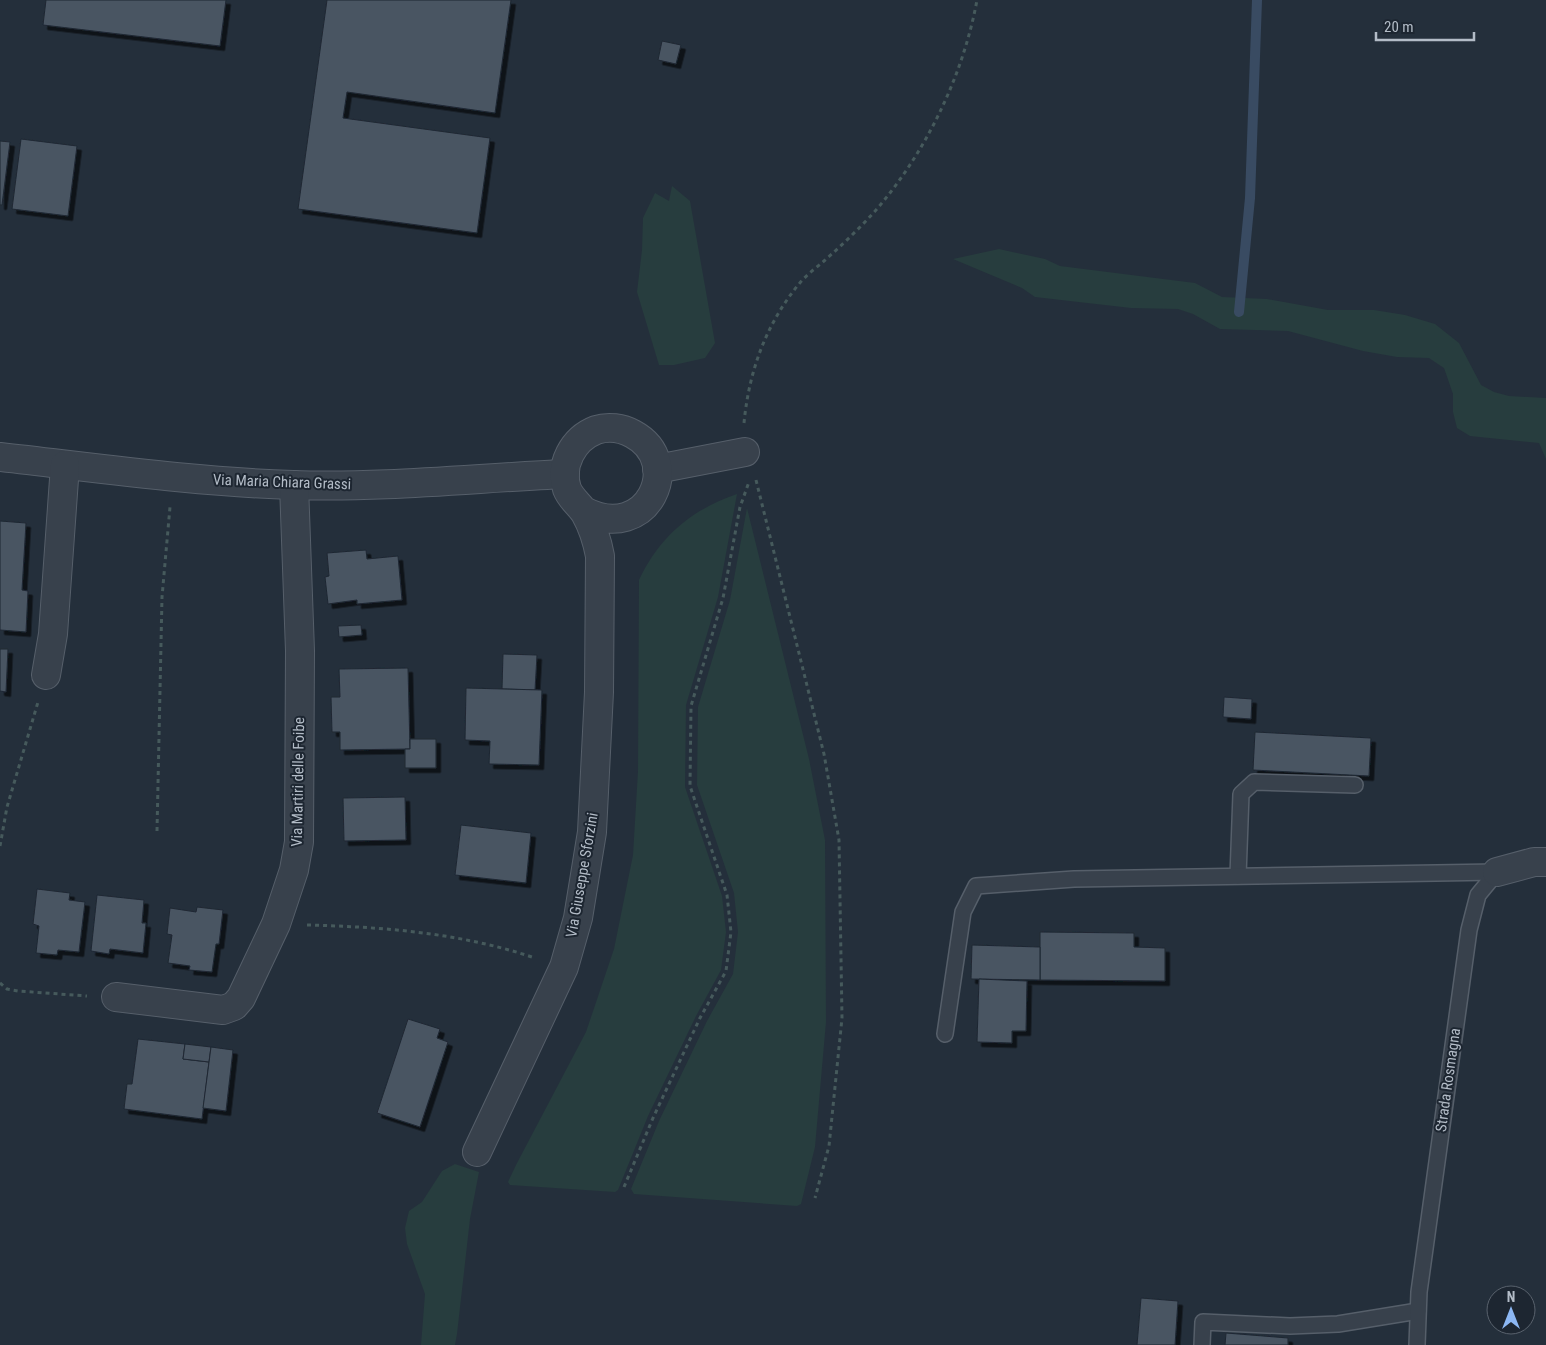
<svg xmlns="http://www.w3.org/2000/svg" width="1546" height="1345" viewBox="0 0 1546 1345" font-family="'Roboto Condensed',sans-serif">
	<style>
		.green { fill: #273d3e }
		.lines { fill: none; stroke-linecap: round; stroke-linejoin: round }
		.stream { stroke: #394b62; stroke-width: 10 }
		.building { fill: #485462; stroke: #1f2833; filter: url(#shadow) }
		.service-casing { stroke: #565f6a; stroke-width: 18 }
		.minor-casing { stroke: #565f6a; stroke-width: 30 }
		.path { stroke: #465a5c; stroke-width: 3; stroke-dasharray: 4 4; stroke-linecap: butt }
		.service { stroke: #38414c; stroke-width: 15 }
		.minor { stroke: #38414c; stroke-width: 28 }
		.labels { text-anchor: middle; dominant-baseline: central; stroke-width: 4; stroke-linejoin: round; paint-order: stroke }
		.street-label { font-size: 15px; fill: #b3bcc7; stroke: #1d2631 }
	</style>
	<defs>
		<filter id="shadow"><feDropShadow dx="4.5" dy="4.5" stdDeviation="0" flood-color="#0009"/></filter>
	</defs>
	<rect width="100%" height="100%" fill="#242f3b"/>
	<g class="green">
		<polygon points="672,186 690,201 715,343 705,358 674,365 659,365 637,292 642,250 643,218 655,193 669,201"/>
		<polygon points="999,249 1045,259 1060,266 1195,283 1222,297 1267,299 1328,310 1374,310 1405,315 1435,324 1459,343 1481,385 1494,392 1509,396 1546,398 1546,459 1539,443 1470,436 1457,428 1453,412 1453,394 1444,368 1429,358 1397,357 1363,351 1288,331 1220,329 1193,314 1178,309 1131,308 1035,297 1022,288 953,259"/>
		<path d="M737,494L718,597L686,705L685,787L722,896L726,932L721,970L696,1016L648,1116L618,1190L615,1192L510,1185L508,1182L516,1165L586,1032L614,949L633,855L638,771L639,580C660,536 691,510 737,494Z"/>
		<polygon points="747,508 809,759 825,840 826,1022 815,1147 801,1204 797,1206 634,1194 631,1189 659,1121 707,1021 733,974 738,932 734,893 697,785 698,707 730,600"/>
		<polygon points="455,1164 479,1172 470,1219 457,1334 455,1345 421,1345 425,1294 407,1244 405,1228 409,1211 422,1202 442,1171"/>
	</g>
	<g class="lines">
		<polyline class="stream" points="1239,312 1250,198 1257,0"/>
	</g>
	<g class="building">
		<polygon points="46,0 226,0 220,46 43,25"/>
		<polygon points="327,0 511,0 495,113 347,92 343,118 490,138 477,233 298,209"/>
		<polygon points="662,41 681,45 676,64 658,60"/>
		<polygon points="21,139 77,146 68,216 12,209"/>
		<polygon points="0,141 10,142 2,205 0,205"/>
		<polygon points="0,521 26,523 22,590 28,591 26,632 0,630"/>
		<polygon points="366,550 367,559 398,556 402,600 357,604 357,600 328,604 325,577 329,576 327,553"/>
		<polygon points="361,625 362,635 339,637 338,626"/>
		<polygon points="0,649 8,649 6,692 0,691"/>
		<polygon points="503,654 537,655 535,690 502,689"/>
		<polygon points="408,668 410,749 340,750 340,732 332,732 331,697 340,697 339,669"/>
		<polygon points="466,688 542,690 539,765 489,764 490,741 465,740"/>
		<polygon points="1224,697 1252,699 1251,719 1223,717"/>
		<polygon points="1255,732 1371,738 1369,776 1253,770"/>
		<polygon points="410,739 436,739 436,768 405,768 405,749 410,749"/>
		<polygon points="405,797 406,840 344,841 343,798"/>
		<polygon points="461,825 531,833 526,883 455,875"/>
		<polygon points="37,889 70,893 69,900 85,902 79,952 58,950 57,955 36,953 39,926 33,924"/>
		<polygon points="97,895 144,900 142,923 146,923 143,953 110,949 109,954 91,951"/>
		<polygon points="197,907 223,910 219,944 216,944 212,972 189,970 190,966 168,963 172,935 167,934 170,908 196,912"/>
		<polygon points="1040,932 1134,933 1134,947 1165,948 1165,981 1040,980"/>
		<polygon points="972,945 1040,947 1040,980 971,979"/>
		<polygon points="979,979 1027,981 1026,1031 1012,1031 1012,1043 977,1042"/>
		<polygon points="408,1019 440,1029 437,1038 448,1042 420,1127 377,1113"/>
		<polygon points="138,1039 185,1044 183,1059 209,1062 202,1119 124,1109 127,1084 132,1084"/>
		<polygon points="185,1044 211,1047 209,1062 183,1059"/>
		<polygon points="211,1047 233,1050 226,1111 203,1108"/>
		<polygon points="1141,1298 1178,1301 1175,1345 1137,1345"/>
		<polygon points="1226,1333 1288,1338 1288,1345 1225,1345"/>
	</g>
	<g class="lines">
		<defs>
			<g id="service">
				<polyline points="1238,876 1241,794 1254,782 1355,785"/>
				<polyline points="945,1034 963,912 976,886 1074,879 1497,872"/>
				<polyline points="1202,1345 1203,1322 1290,1326 1338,1324 1418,1311"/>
				<polyline points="1417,1345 1419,1292 1469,930 1478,895 1497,872"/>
			</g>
			<g id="minor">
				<path d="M0,457C98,468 195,482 293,485C384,488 475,478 565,474"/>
				<polyline points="657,469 745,452"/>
				<polyline points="46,675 53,634 65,465"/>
				<polyline points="1497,872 1534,862 1546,862"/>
				<polyline points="116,997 223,1010 234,1006 241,998 276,924 294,870 299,842 300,651 294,485"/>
				<path d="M477,1152L564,967L578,918L592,832L599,692L600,556C597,540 593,527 585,513C579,504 571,499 567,489C559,465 573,439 596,430C608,426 622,428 633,434C685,462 648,544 584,511"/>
			</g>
		</defs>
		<use href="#service" class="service-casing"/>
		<use href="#minor" class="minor-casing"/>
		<g class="path">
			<path d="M744,423C749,371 766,324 799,284C806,275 816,268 824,261C842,245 860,228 876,210C926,152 963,76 977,0"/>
			<polyline points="756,480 824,754 839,840 842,1018 829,1146 815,1198"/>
			<polyline points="157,831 162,597 170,507"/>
			<polyline points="0,846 7,807 38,702"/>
			<path d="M307,925C385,927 461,933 535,958"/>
			<polyline points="0,983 7,989 18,991 87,996"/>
			<polyline points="624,1187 653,1118 700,1018 726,971 731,932 727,895 690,786 691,706 723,598 740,507 749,482"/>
		</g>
		<use href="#service" class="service"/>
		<use href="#minor" class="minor"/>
	</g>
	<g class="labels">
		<g class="street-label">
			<text transform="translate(282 482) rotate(2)">Via Maria Chiara Grassi</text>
			<text transform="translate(298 782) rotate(-89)">Via Martiri delle Foibe</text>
			<text transform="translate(582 875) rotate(-80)">Via Giuseppe Sforzini</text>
			<text transform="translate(1448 1080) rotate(-82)">Strada Rosmagna</text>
		</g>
	</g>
	<g transform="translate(1511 1310)"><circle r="24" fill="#1d2631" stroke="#59626d"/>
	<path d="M0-4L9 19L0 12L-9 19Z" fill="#8cb7f3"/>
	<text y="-8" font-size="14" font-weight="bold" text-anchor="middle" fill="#b3bcc7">N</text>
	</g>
	<path d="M1376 32v8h98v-8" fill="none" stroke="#b3bcc7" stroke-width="2.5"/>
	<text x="1384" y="32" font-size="15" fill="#b3bcc7" stroke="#1d2631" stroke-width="4" paint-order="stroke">20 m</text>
</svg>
